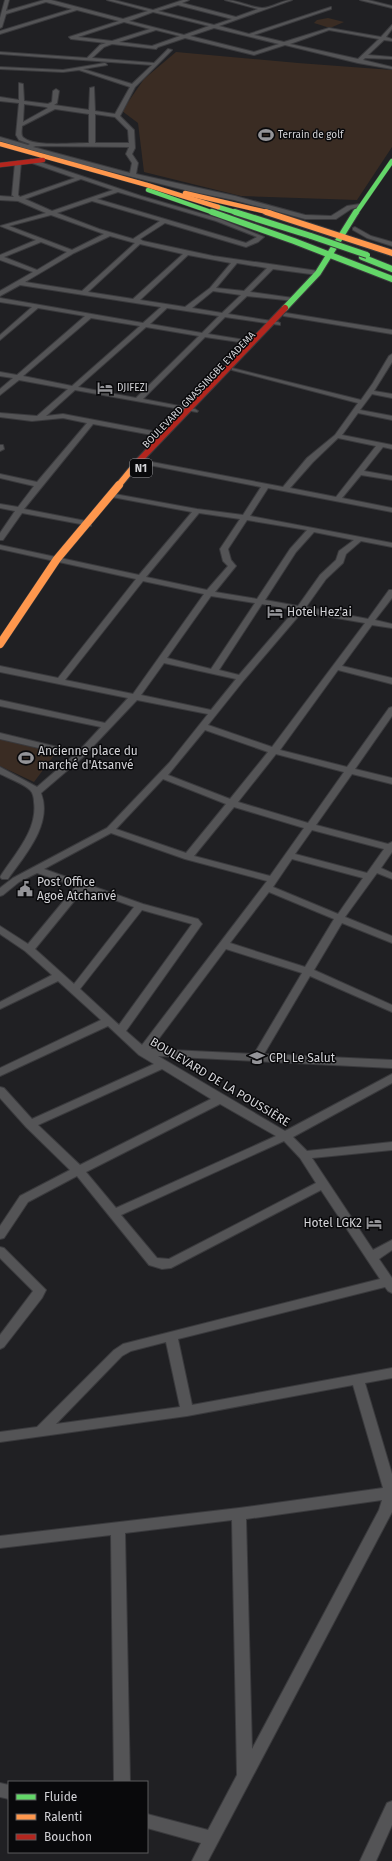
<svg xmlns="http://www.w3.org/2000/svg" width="392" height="1861" viewBox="0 0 392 1861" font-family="'Fira Sans',sans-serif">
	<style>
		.green { fill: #3a2c23 }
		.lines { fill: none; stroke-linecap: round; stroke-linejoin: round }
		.street-casing { stroke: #3a3a3d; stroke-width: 2 }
		.fast-far1-casing { stroke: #3a3a3d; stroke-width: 5.5 }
		.fast-casing { stroke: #3a3a3d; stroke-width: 8 }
		.slow-far2-casing { stroke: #3a3a3d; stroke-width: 5.5 }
		.slow-far1-casing { stroke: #3a3a3d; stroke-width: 8 }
		.slow-casing { stroke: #3a3a3d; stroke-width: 9 }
		.jam-far1-casing { stroke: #3a3a3d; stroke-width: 5.5 }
		.jam-casing { stroke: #3a3a3d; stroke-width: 8 }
		.street { fill: #545456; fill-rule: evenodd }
		.fast-far1 { stroke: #63d668; stroke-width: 4.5 }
		.fast { stroke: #63d668; stroke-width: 6 }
		.slow-far2 { stroke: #ff974d; stroke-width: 4.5 }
		.slow-far1 { stroke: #ff974d; stroke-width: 6 }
		.slow { stroke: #ff974d; stroke-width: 8 }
		.jam-far1 { stroke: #b3261e; stroke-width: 4.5 }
		.jam { stroke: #b3261e; stroke-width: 6 }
		.fast-bridge-casing { stroke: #3a3a3d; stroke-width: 8; stroke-linecap: butt }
		.fast-bridge { stroke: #63d668; stroke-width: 6 }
		.labels { text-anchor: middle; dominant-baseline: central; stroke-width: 3; stroke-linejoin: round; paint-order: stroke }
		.far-poi-label { font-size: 10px; fill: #d3d3d7; stroke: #09090b; text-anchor: start }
		.far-street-label { font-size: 10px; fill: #d3d3d7; stroke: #09090b }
		.shield { fill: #09090b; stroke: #96969a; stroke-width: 1 }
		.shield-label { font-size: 11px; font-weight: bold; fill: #d3d3d7 }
		.poi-label { font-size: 12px; fill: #d3d3d7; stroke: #09090b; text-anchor: start }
		.street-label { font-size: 12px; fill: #d3d3d7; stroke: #09090b }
	</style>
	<rect width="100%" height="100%" fill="#202023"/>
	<g class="green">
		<polygon points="328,18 344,22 330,28 314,23 317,20"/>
		<polygon points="176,52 298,63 392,70 392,147 357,200 241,196 144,172 138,123 122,111 144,79"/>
		<polygon points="0,738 58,750 34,782 0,766"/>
	</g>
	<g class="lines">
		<defs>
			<g id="street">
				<path d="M5,0H9L6,11L44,0H51L123,19L148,11L107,0H114L153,10L183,0H189L182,3L236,17L258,9L225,0C238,0 249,7 262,8C272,8 282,0 292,0L219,26L249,34L331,7V9L254,35L284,42L329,28L381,37L392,25V29L386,37L392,39V41L384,40L368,55L392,57V59L365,58L363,60L392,67V69L358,63L285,45L254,55L185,38L158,47L156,49L112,44L104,47L92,58L154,63L168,49L172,50L135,87L120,116L134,130L135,148L132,154L138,163L136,174L235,196L305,215L331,216L347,206L360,204L363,206L351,209L336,219H305L234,200L189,191L80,164L0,141V137L28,145L30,144L19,140L16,135L19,103L0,101V97L19,100V83L23,84L24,101L48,104L52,102L53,91L56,89L59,91L57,103L54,105L89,110L90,88L94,87L95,111L115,114L130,87L79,70L63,72L0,69V67L63,70L105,63L107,65L83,69L132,84L152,65L0,54V52L87,58L100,45L106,43L71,39L69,37L119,21L77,10L0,34V31L72,9L46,2L6,14L2,27L0,28V18ZM178,5L232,19L214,25L158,11ZM153,12L209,26L184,35L129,21ZM124,22L150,29L112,41L78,37ZM214,28L279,44L254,52L190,36ZM156,30L180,36L152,46L119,42ZM329,30L379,39L358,59L290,44ZM24,104L46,107L48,108L23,122ZM55,109L89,114V143C74,143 34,147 24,138C20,136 22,130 22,126ZM95,114L115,117L128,130L129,143H95ZM36,146L129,147L126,154L132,163L130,173L33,147Z"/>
				<polygon points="360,0 368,0 392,6 392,8"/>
				<path d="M31,159L141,196L220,219L264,237L258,242L246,247L165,223L140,239L143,241L213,256L318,271L321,273L318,275L273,269L250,292L293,298L295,299V301L247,296L228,314L278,322L280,323V325L225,317L208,334L251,341L253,342V344L205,337L143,399L195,409L198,411L197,412L75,390L46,416L63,414L163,433L167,435L163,437L93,424L24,509L91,522V526L22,513L3,540H0V533L15,511L0,508V504L18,507L34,486L0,478V474L37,482L87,423L63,418L32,421L0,417V413L37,416L68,389L19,380L0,395V389L13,378L0,376V372L17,375L85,316L38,308L0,340V335L32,307L0,302V298L143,323L161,307L20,285L0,296V291L33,272L0,260V255L36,240L0,226L46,213L18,201L0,200V196L14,197L12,195L15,163L18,161L21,163L18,195L20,197L75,178L29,162L28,161ZM81,179L113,190L52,211L25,199ZM118,192L216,221L257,237L246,243L97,199ZM92,201L160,221L133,239L99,229L57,213ZM51,215L104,234L72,250L9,226ZM110,236L135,243L82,291L25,282L74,253ZM41,242L67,252L37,270L4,257ZM140,244L183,254L133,299L88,292ZM188,255L231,263L210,288L185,307L140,300ZM237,263L267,268L244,291L216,288ZM213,291L241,295L222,313L192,308ZM167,308L219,316L202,333L150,324ZM91,318L140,326L72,386L23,376ZM146,327L199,336L136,398L78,387Z"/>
				<polygon points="355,227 371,236 392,242 392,246 367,238 353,230 353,228"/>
				<polygon points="286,313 392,330 392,334 284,316 283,315"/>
				<path d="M392,354V362L374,391L392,394V398L372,394L360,410L392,416V420L358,413L342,435L392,445V449L383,447L364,471L392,476V480L361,475L342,498L392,508V512L268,488L250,516L392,543V547L361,541L346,554L343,563L326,579L306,607L368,619L389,590H392V598L375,620L392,624V628L372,625L342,666L392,678V684L338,670L280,750L347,767L389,708L392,707V716L355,769L392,778V784L352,774L316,825L388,844L392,842V852L381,868L392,873V879L377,873L345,917L392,936V943L342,923L314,970L392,1005V1012L310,976L264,1054L392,1060V1068L158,1056L285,1131L392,1074V1083L293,1137L307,1151L392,1142V1150L312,1158L373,1250L392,1240V1250L379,1259L392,1278V1293L388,1291L385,1287L178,1339L192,1405L392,1368V1378L365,1383L392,1474V1512L208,1861H192L201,1843L147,1828V1814L208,1830L237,1775L232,1520L125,1533L130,1782H114L111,1535L0,1548V1536L239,1508L383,1488L353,1385L187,1416L0,1442V1432L37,1427L114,1350L123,1344L380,1279L321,1190L171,1268L162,1269L149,1265L77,1176L28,1202L4,1238L0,1239V1226L20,1196L70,1170L26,1127L0,1098V1087L4,1088L32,1119L154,1064L139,1055L108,1026L0,1076V1068L101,1020L58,981L0,1009V1002L52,975L25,951L0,934V926L28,944L76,886L37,873L19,882L3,895L0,896V888L13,878L107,828L169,763L208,714L137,700L83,757L41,793C53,824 25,855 8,879H2L0,877C14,855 38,830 34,802C34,798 33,793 30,790C24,784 8,778 0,774V767L37,787L73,756L0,739V733L78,752L101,727L0,706V700L105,723L128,698L0,672V666L58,678L136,579L0,549V545L139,575L192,512L112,497L108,495L109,493L197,509L243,515L261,487L144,464H141V460L283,487L307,458L335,435L358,403L232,370V368L361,400L373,383L389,356ZM338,438L376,446L336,497L290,488L313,462ZM199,513L240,519L220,549L223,561L228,566L207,590L146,577ZM247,520L307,530L290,549L257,599L215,592L236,566L231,560L228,549ZM314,532L354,540L339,551L336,560L320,575L298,606L265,600L296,552ZM143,581L204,594L133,694L65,680ZM211,596L255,603L211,669L167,658ZM262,604L295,610L239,675L219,670ZM302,612L365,623L272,747L208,725L244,680ZM164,663L236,679L211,710L141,695ZM205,730L268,752L230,799L168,775ZM276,754L344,772L308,823L238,802ZM163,779L226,804L186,853L116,829ZM234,807L304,828L270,876L194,856ZM312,830L384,849L367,873L295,854ZM111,833L185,859L267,881L142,1045L126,1031L202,924L198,919L143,904L44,869ZM292,859L363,878L338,914L273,887ZM84,889L134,907L74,984L35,949ZM269,892L334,919L305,967L230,943ZM142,910L192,924L119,1025L80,989ZM226,949L302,973L254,1054L151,1049ZM162,1069L211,1099L80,1165L38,1125ZM220,1104L276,1136L116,1208L86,1172ZM284,1141L300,1158L316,1183L169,1259L157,1258L121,1215ZM166,1342L180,1407L56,1424L122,1356L131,1351ZM382,1500L379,1510L252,1749L246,1519Z"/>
				<polygon points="0,445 3,445 4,449 0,451"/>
				<polygon points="0,1247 4,1248 46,1290 42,1298 4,1347 0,1349 0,1335 33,1291 0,1258"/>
				<polygon points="0,1783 9,1785 9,1799 0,1797"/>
				<polygon points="392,1801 392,1825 376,1861 360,1861 387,1803"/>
			</g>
			<g id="fast-far1">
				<polyline points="148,190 214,213"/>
				<polyline points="218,207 238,213"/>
				<polyline points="356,213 392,161"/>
			</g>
			<g id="fast">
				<polyline points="212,212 294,241 392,279"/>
				<polyline points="235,212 311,236"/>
				<polyline points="362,257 392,269"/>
				<polyline points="285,308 318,273 356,212"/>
			</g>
			<g id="slow-far2">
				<polyline points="0,144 147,185 218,207"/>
				<polyline points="185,193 271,213"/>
			</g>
			<g id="slow-far1">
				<polyline points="266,212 392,253"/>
				<polyline points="118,486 136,464"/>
			</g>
			<polyline id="slow" points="0,644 57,559 119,485"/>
			<polyline id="jam-far1" points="0,165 43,160"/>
			<polyline id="jam" points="136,464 285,308"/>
		</defs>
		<use href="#street" class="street-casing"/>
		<use href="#fast-far1" class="fast-far1-casing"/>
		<use href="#fast" class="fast-casing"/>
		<use href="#slow-far2" class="slow-far2-casing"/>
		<use href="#slow-far1" class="slow-far1-casing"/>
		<use href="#slow" class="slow-casing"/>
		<use href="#jam-far1" class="jam-far1-casing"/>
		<use href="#jam" class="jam-casing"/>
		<use href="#street" class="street"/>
		<use href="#fast-far1" class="fast-far1"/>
		<use href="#fast" class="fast"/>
		<use href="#slow-far2" class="slow-far2"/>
		<use href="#slow-far1" class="slow-far1"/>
		<use href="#slow" class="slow"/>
		<use href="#jam-far1" class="jam-far1"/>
		<use href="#jam" class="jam"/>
		<defs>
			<polyline id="fast-bridge" points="311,236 367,255"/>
		</defs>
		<use href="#fast-bridge" class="fast-bridge-casing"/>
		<use href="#fast-bridge" class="fast-bridge"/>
	</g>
	<defs>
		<symbol id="stadium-bare" viewBox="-9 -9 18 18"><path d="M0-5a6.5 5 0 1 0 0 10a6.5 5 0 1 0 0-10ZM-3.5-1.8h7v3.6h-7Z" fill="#949498" stroke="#09090b" stroke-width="2.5" paint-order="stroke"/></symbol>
		<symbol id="hotel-bare" viewBox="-9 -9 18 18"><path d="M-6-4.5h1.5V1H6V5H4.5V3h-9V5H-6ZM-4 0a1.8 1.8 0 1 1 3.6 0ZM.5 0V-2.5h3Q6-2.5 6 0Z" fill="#949498" stroke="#09090b" stroke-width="2.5" paint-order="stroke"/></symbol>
		<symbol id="civic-bare" viewBox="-9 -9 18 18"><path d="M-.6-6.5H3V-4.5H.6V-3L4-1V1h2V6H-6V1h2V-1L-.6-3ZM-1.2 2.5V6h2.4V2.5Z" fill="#949498" stroke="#09090b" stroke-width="2.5" paint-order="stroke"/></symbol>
		<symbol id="school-bare" viewBox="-9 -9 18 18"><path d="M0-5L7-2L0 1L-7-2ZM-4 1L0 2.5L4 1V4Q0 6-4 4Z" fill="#949498" stroke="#09090b" stroke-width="2.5" paint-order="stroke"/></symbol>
	</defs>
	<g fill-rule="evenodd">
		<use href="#stadium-bare" x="255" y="124" width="22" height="22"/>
		<use href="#hotel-bare" x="94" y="377" width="22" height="22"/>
		<use href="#hotel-bare" x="264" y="601" width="22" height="22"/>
		<use href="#stadium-bare" x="15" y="747" width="22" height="22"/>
		<use href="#civic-bare" x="14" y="878" width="22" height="22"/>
		<use href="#school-bare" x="246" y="1047" width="22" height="22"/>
		<use href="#hotel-bare" x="363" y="1212" width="22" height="22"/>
	</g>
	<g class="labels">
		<g class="far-poi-label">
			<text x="278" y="135">Terrain de golf</text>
			<text x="117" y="388">DJIFEZI</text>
		</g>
		<g class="far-street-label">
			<text transform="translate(199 390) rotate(-46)">BOULEVARD GNASSINGBE EYADEMA</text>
		</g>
		<rect class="shield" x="130" y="459" width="22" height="18" rx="3"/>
		<g class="shield-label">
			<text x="141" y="468">N1</text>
		</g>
		<g class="poi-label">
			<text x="287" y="612">Hotel Hez'ai</text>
			<text x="38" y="751">Ancienne place du<tspan x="38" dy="14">marché d'Atsanvé</tspan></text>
			<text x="37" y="882">Post Office<tspan x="37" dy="14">Agoè Atchanvé</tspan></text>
			<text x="269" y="1058">CPL Le Salut</text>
			<text x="362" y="1223" text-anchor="end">Hotel LGK2</text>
		</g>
		<g class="street-label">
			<text transform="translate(220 1082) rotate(31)">BOULEVARD DE LA POUSSIÈRE</text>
		</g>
	</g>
	<rect x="8" y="1781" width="140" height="72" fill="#09090b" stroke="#5a5a5d"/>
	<rect x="16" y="1794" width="20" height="6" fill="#63d668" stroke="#5a5a5d"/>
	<text x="44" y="1801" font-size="12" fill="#d3d3d7">Fluide</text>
	<rect x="16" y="1814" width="20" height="6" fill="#ff974d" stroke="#5a5a5d"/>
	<text x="44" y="1821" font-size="12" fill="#d3d3d7">Ralenti</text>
	<rect x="16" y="1834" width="20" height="6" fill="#b3261e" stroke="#5a5a5d"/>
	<text x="44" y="1841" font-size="12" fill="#d3d3d7">Bouchon</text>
</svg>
